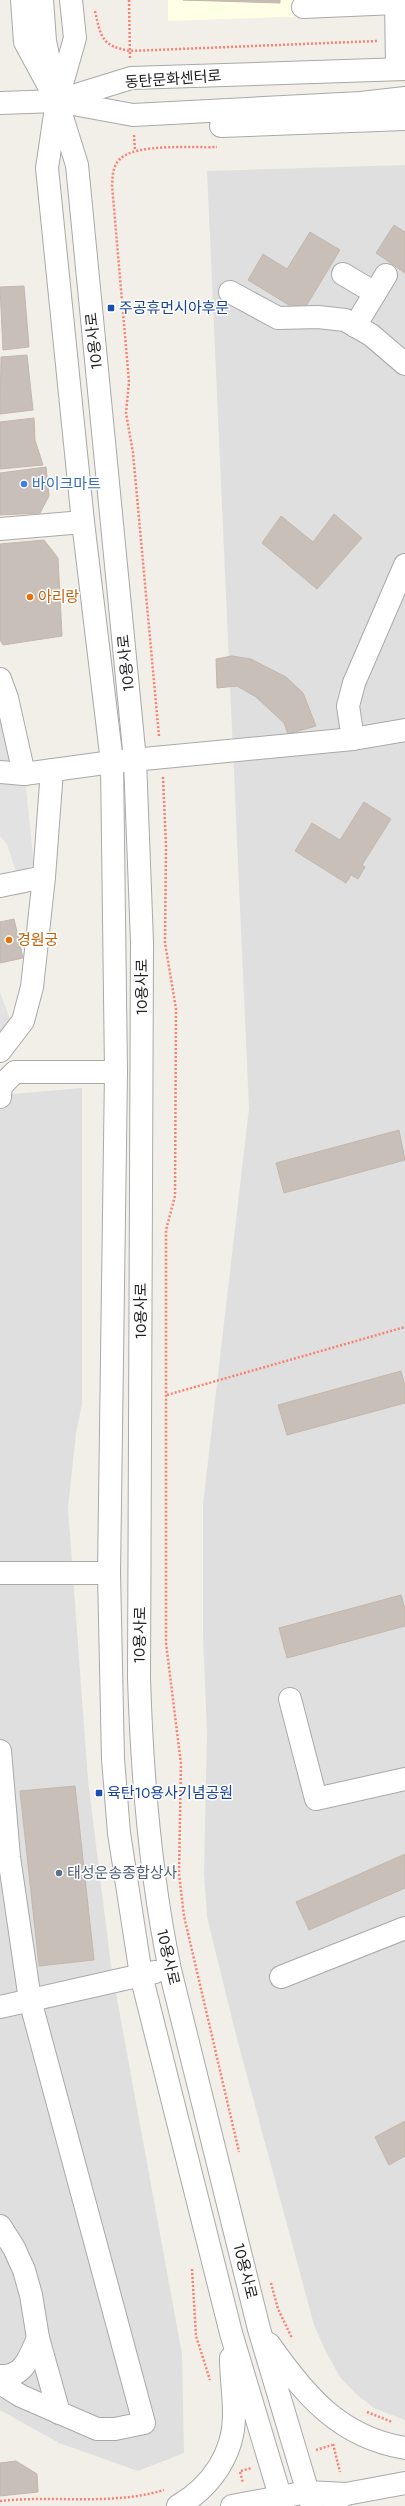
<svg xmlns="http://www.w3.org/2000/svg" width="405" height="2506" viewBox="0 0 405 2506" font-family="Jost,'Noto Sans KR',sans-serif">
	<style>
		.residential { fill: #e0dfdf }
		.education { fill: #ffffe5 }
		.parking { fill: #e2e2e2 }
		.building { fill: #c7bfb8; stroke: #c4b6ab }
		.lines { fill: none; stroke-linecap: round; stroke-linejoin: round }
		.minor-casing { stroke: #a9a9a9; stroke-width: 24 }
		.path { stroke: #fa8072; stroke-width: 2.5; stroke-dasharray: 2 2; stroke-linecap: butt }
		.minor { stroke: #fff; stroke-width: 22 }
		.transit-dot { fill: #1a4fb4; stroke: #fff; stroke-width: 1.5 }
		.shop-dot { fill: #3f7fe0; stroke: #fff; stroke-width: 1.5 }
		.food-dot { fill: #e8710a; stroke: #fff; stroke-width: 1.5 }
		.service-dot { fill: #5c6f8a; stroke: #fff; stroke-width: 1.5 }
		.labels { text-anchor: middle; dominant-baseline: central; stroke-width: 3; stroke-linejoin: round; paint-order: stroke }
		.street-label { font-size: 15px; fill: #222; stroke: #fff }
		.transit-label { font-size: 15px; fill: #164399; stroke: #fff; text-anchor: start }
		.shop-label { font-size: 15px; fill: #366cbe; stroke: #fff; text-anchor: start }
		.food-label { font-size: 15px; fill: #c56008; stroke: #fff; text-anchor: start }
		.service-label { font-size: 15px; fill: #4e5e75; stroke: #fff; text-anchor: start }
	</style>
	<rect width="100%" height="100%" fill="#f2efe9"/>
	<g class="residential">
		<polygon points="405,165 405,2420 374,2408 355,2393 340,2377 326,2352 314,2325 236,2035 207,1917 204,1874 207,1731 203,1637 203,1504 249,1108 207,171"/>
		<polygon points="82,1088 82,1404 76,1433 68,1508 88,1780 111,1966 182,2354 184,2453 138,2471 59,2443 0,2410 0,1095"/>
	</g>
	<polygon class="education" points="168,0 405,0 405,13 168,21"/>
	<g class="parking">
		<polygon points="0,704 24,769 34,865 16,872 7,844 0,836"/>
		<polygon points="0,992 10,1019 0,1036"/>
	</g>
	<g class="building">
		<polygon points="183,0 280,0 280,3"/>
		<polygon points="394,225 405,232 405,273 376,253"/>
		<polygon points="310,232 340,250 302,313 248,280 263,254 287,269"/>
		<polygon points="24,286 29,347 3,350 0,287"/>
		<polygon points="27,355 33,410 0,414 1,357"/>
		<polygon points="34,418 35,440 43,465 0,469 0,422"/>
		<polygon points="46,467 49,496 40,513 0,515 0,473"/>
		<polygon points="334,514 362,538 317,589 262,543 281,516 313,542"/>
		<polygon points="44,540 58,558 62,636 3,645 0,640 0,544"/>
		<polygon points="232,656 251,659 286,677 303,693 316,726 288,734 284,723 256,697 237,686 217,688 216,659"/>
		<polygon points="364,802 391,819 362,865 365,867 358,879 351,875 346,883 295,851 312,823 340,840"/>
		<polygon points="14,919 23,958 0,963 0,922"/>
		<polygon points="399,1130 405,1160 284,1193 276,1163"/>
		<polygon points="401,1371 405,1386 405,1403 287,1435 278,1405"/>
		<polygon points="401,1595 405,1609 405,1626 287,1658 279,1628"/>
		<polygon points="75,1786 94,1960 39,1966 20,1791"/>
		<polygon points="405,1854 405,1888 309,1930 296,1902"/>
		<polygon points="405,2121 405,2156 389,2165 375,2137"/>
		<polygon points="16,2461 37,2474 38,2492 0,2496 0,2463"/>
	</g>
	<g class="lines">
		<defs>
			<g id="minor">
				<path d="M22,0L25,42L57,101L77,165L135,760L142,942L139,1678C142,1776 150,1874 170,1970L259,2329L312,2506"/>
				<polyline points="42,0 45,41 53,80"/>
				<polyline points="71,0 75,38 57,101 47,168 83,522 112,762 116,1072 109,1573 113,1759 119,1833 141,1975 231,2333 283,2506"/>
				<polyline points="396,0 397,69"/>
				<polyline points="303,7 396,3"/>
				<polyline points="60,100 131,78 405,69"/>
				<polyline points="0,103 57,101 133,115 361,103 405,98"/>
				<polyline points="221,126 405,119"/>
				<polyline points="343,274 375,293"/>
				<polyline points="230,292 278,318 318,317 345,320 371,335 405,364"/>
				<polyline points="355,326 386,275"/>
				<polyline points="0,529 83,522"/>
				<polyline points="0,679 7,698 24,774 0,772"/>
				<polyline points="353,739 348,706 354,683 405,565"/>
				<polyline points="24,774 112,762 353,739 405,730"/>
				<polyline points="0,886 44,877"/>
				<polyline points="0,1051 23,1021 32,987 44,877 52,770"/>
				<polyline points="0,1097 1,1086 15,1072 116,1072"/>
				<polyline points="0,1573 109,1573"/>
				<polyline points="290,1699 316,1799 405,1779"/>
				<polyline points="0,1751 9,1857 30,2000 144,2423 115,2429 97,2429 21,2396 0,2383"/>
				<polyline points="281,1977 405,1928"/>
				<polyline points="0,2007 155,1972"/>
				<polyline points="0,2226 14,2248 24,2270 31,2295 38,2338 59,2413"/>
				<path d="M269,2344C305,2395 339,2437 405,2448"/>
				<path d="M0,2376C24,2378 30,2356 38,2338"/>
				<polyline points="333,2501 346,2494 405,2483"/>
				<path d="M178,2506C211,2487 235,2453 234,2413C234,2395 231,2377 231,2358"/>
				<polyline points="232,2506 307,2492 346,2494"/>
			</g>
		</defs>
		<use href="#minor" class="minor-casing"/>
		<g class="path">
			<polyline points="129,0 130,58"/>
			<path d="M95,11C101,38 102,46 130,51L377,41"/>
			<polyline points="134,135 135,150"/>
			<path d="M159,736L133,453L126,413L129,382L112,185C113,176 112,167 120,159C136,143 194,148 217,147"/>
			<polyline points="163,777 166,846 165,943 176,1009 175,1196 166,1230 166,1643 181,1764 179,1874 184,1916 239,2152"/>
			<polyline points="167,1395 405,1327"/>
			<polyline points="192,2269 196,2336 210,2380"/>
			<polyline points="271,2283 278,2309 292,2338"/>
			<polyline points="367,2412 392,2422"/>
			<polyline points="333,2444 340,2472"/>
			<polyline points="316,2450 332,2445"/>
			<polyline points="241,2471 251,2468"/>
			<polyline points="240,2472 243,2483"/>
			<path d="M0,2501C54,2495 111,2506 164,2490"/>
		</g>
		<use href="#minor" class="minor"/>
	</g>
	<g class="transit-dot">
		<rect x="107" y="304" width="8" height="8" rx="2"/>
		<rect x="95" y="1789" width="8" height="8" rx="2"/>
	</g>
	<circle class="shop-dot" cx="24" cy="484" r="4"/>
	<g class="food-dot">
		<circle cx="30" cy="597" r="4"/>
		<circle cx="9" cy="940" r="4"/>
	</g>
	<circle class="service-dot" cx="59" cy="1873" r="4"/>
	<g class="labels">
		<g class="street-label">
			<text transform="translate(173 79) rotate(-4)">동탄문화센터로</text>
			<text transform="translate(94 341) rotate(-96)">10용사로</text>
			<text transform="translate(126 663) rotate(-96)">10용사로</text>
			<text transform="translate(142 987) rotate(-90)">10용사로</text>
			<text transform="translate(141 1311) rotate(-90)">10용사로</text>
			<text transform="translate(140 1635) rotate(-89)">10용사로</text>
			<text transform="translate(168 1957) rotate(77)">10용사로</text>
			<text transform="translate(245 2271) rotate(76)">10용사로</text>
		</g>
		<g class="transit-label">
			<text x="119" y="308">주공휴먼시아후문</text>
			<text x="107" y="1793">육탄10용사기념공원</text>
		</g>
		<g class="shop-label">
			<text x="32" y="484">바이크마트</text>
		</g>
		<g class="food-label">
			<text x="38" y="597">아리랑</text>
			<text x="17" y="940">경원궁</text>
		</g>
		<g class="service-label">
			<text x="67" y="1873">태성운송종합상사</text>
		</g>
	</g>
</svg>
